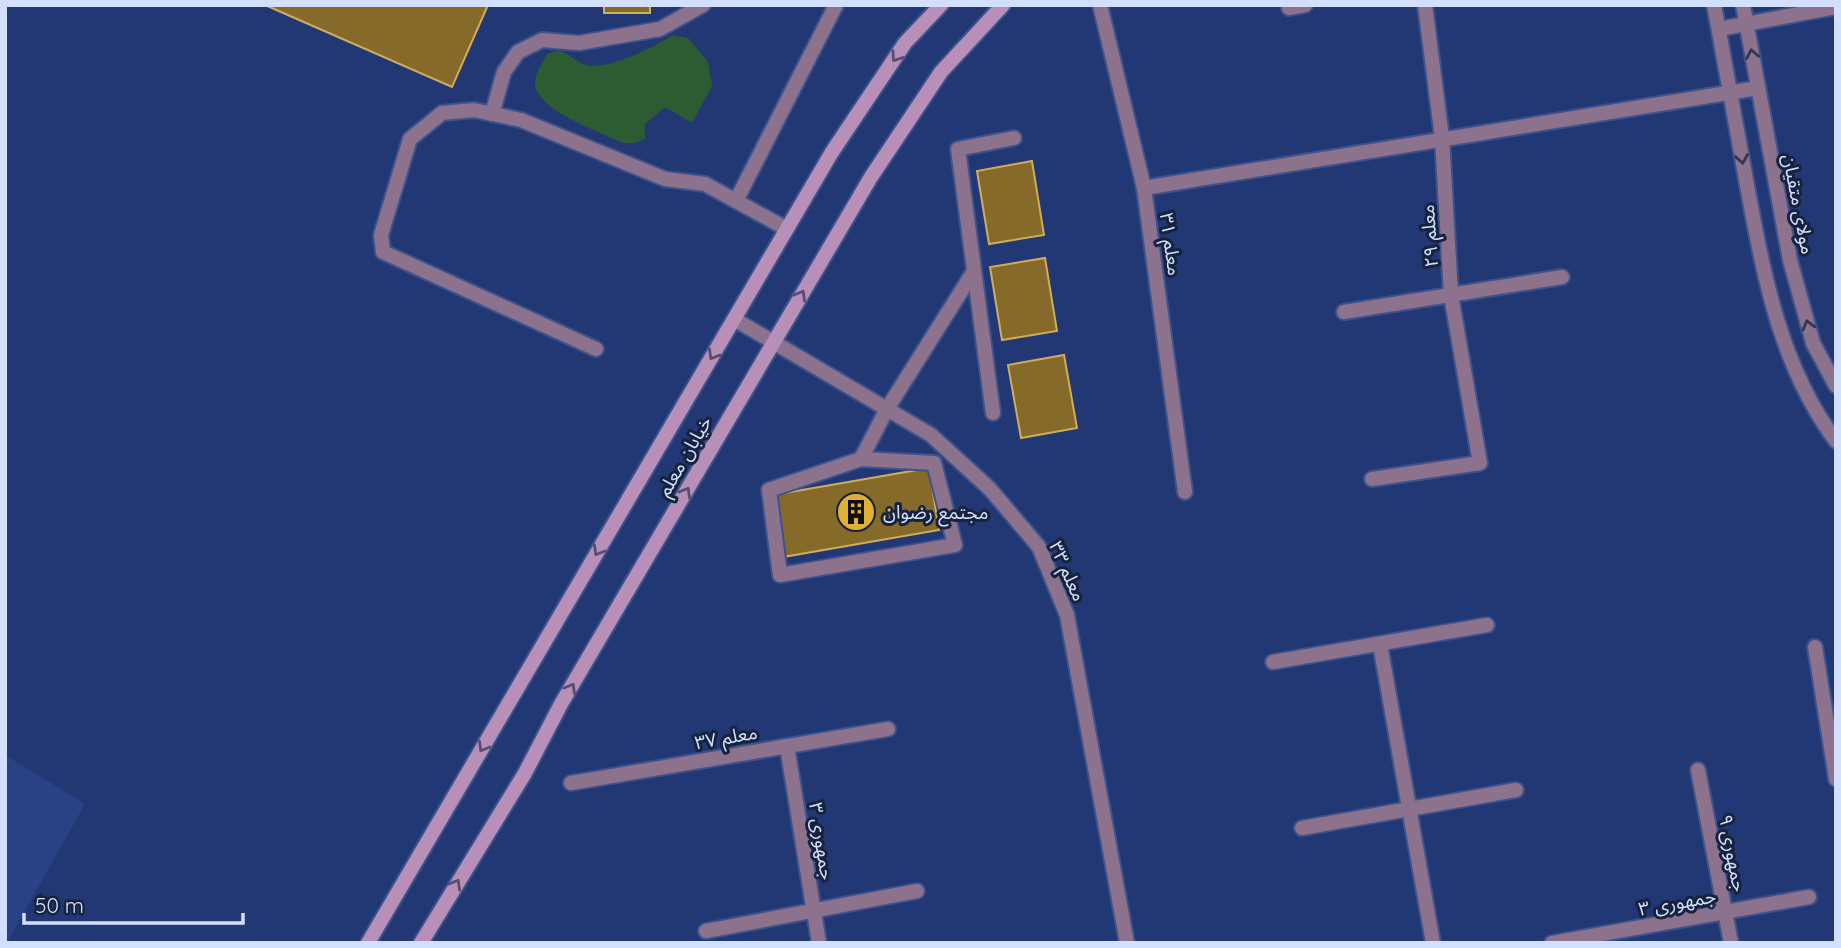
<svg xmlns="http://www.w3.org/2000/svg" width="1841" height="948" viewBox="0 0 1841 948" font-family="Quicksand,'Noto Sans Arabic',sans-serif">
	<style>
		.built { fill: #294286 }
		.green { fill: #2d5b32 }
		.building { fill: #856a29; stroke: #d0ad5c; stroke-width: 2 }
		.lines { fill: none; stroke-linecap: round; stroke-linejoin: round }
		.service-casing { stroke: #3e538b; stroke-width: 18 }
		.minor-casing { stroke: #3e538b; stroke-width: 18 }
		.tertiary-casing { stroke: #3e538b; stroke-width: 18 }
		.secondary-casing { stroke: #3e538b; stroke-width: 18 }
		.service { stroke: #8c728c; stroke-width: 14 }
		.minor { stroke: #8c728c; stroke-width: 14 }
		.tertiary { stroke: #8c728c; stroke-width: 14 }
		.secondary { stroke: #b88fb8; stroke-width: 14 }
		.oneway { stroke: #343652 }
		.oneway2 { stroke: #574e6f }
		.labels { text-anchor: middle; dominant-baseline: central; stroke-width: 6; stroke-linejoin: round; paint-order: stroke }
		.street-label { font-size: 19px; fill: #d2e0fe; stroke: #17223e }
		.poi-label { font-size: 19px; fill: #d2e0fe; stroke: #17223e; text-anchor: start }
	</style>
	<rect width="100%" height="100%" fill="#223875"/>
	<polygon class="built" points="5,755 85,804 7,943 5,943"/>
	<path class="green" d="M672,35L688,38L708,62L712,86L692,123L665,107L645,124V139L635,143H623C601,132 537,111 535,84C534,75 543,62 547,54L559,50C568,54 575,60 583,64C603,73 655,47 672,35Z"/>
	<g class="building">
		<polygon points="265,5 488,5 452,87"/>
		<rect x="604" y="5" width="46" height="8"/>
		<polygon points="1032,161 1044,235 989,244 977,171"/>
		<polygon points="1045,258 1057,331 1002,340 990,267"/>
		<polygon points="1064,355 1077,428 1021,438 1008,365"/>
		<polygon points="929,468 939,530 783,557 773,495"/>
	</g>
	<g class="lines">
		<defs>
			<g id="service">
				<polyline points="492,114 504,72 518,52 542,40 579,43 660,29 703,5"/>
				<polyline points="736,201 836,5"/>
				<polyline points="596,349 383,252 381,235 410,139 442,113 474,110 521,120 665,179 705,184 787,229"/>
			</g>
			<g id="minor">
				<polyline points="1100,5 1144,188 1185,492"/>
				<polyline points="1289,8 1305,5"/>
				<polyline points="1719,29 1836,7"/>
				<polyline points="1144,188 1758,88"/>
				<polyline points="1344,312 1562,277"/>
				<polyline points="993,413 958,149 1014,138"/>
				<polygon points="861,459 934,463 955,545 780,575 769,490"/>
				<polyline points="861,459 887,409 974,271"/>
				<polyline points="1372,479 1480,463 1451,295 1442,138 1425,5"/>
				<polyline points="1380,644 1433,943"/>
				<polyline points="1815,647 1836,779"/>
				<polyline points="1273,662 1487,625"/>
				<polyline points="787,746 819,943"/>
				<polyline points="1698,770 1731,943"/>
				<polyline points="571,783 888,729"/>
				<polyline points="1302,828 1516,790"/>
				<polyline points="706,931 917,891"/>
				<polyline points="1552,943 1809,897"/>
			</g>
			<g id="tertiary">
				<path d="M1714,5C1725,63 1735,121 1746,180C1763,271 1779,365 1836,441"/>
				<polyline points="1743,5 1790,260 1813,343 1836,386"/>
				<polyline points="734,319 931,435 990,489 1039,547 1067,615 1127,943"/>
			</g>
			<g id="secondary">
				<polyline points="368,943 832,152 905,43 941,5"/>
				<polyline points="421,943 525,773 561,704 871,177 941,72 1003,5"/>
			</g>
		</defs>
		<use href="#service" class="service-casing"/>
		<use href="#minor" class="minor-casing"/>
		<use href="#tertiary" class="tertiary-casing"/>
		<use href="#secondary" class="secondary-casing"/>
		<use href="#service" class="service"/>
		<use href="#minor" class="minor"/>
		<use href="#tertiary" class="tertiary"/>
		<use href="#secondary" class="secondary"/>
	</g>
	<defs><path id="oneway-chevron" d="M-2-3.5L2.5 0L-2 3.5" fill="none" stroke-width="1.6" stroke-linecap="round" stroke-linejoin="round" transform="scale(1.75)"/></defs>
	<g class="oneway">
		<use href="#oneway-chevron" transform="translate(1752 54) rotate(-101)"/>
		<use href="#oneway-chevron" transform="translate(1742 159) rotate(80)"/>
		<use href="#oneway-chevron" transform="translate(1808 325) rotate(-105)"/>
	</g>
	<g class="oneway2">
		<use href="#oneway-chevron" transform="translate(896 57) rotate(124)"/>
		<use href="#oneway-chevron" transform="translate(801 295) rotate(-60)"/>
		<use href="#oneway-chevron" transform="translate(713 355) rotate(120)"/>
		<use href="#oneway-chevron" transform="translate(686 492) rotate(-60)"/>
		<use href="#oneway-chevron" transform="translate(598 551) rotate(120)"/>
		<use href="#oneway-chevron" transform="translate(571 688) rotate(-60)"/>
		<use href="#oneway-chevron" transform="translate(483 747) rotate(120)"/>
		<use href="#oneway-chevron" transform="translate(456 884) rotate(-60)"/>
	</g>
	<defs>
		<symbol id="building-disc" viewBox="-11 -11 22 22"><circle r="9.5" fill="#e0b034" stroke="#17223e"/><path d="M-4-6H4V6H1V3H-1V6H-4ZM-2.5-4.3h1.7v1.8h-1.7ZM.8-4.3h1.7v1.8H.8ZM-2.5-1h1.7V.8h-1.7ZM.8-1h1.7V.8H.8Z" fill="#111"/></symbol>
	</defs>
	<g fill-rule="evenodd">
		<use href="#building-disc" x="834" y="490" width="44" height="44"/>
	</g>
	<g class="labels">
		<g class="street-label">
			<text transform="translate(1799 204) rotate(79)">مولای متقیان</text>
			<text transform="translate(1429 236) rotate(-94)">معلم ۲۹</text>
			<text transform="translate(1171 244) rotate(82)">معلم ۳۱</text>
			<text transform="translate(684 456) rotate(-60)">خیابان معلم</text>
			<text transform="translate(1068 571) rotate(66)">معلم ۳۳</text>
			<text transform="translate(726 737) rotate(-10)">معلم ۳۷</text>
			<text transform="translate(822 841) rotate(81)">جمهوری ۳</text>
			<text transform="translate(1733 853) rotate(79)">جمهوری ۹</text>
			<text transform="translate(1677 902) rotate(-10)">جمهوری ۳</text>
		</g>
		<g class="poi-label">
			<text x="883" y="512">مجتمع رضوان</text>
		</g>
	</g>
	<rect width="1841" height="948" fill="none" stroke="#d2e0fe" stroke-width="14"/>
	<path d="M24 913v10h219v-10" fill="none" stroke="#d2e0fe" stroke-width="3.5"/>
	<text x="35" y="913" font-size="21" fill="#d2e0fe" stroke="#17223e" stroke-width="5" paint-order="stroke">50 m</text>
</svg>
